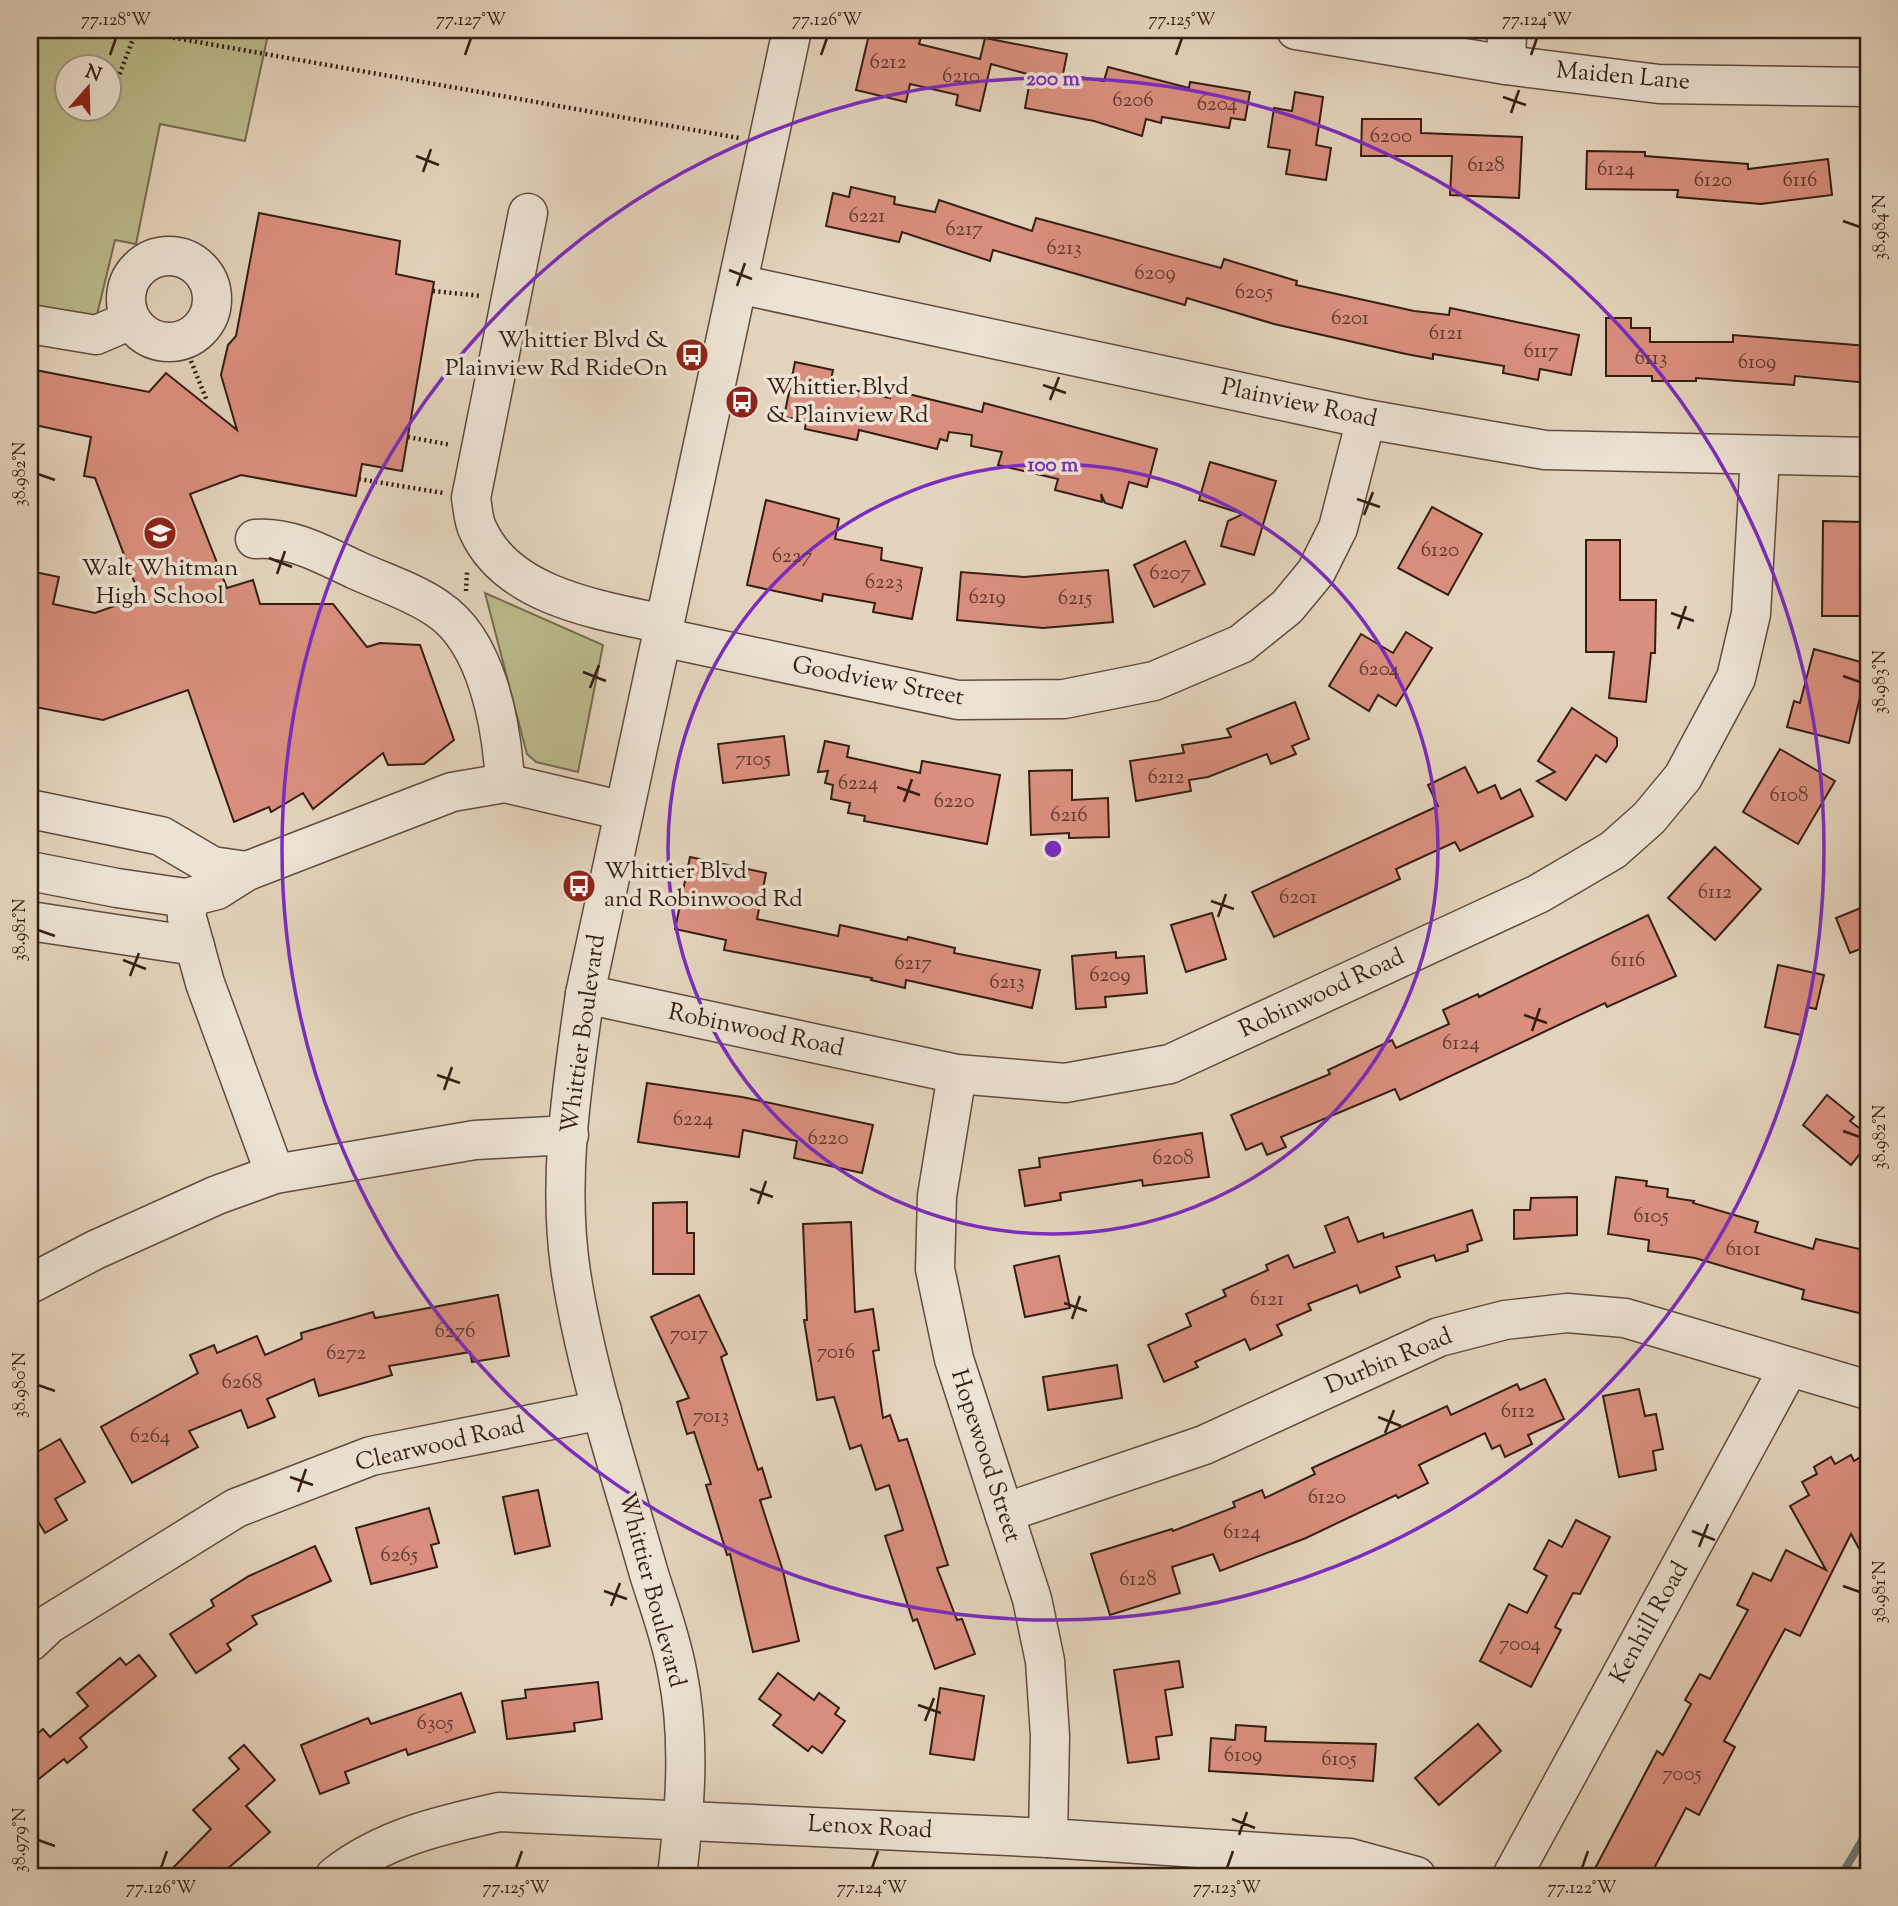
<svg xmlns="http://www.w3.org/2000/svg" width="1898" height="1906" viewBox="0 0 1898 1906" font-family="'Sorts Mill Goudy',serif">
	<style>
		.green { fill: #bbbb8c; stroke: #786c50; stroke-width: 2; fill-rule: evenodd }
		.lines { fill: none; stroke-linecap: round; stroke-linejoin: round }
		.stream { stroke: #707977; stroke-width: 8 }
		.building { fill: #da8f7e; stroke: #341e13; stroke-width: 2 }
		.minor-casing { stroke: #604c3e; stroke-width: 41 }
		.path { stroke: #341e13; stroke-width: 4.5; stroke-dasharray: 2 3.5; stroke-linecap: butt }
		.minor { stroke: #ede3d4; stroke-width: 38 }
		.ticks { fill: none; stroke: #341e13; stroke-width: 2.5 }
		.ring { fill: none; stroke: #7b2cbf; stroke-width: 3.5 }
		.labels { text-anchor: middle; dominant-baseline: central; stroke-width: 7; stroke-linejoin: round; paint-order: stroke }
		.number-label { font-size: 21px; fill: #5e3a2e }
		.street-label { font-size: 24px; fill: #341e13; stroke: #ede3d4 }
		.poi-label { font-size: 24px; fill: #341e13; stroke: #ede3d4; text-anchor: start }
		.centre { fill: #7b2cbf; stroke: #ede3d4; stroke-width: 3.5 }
		.ring-label { font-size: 21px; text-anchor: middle; font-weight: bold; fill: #7b2cbf; stroke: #ede3d4; stroke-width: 7; stroke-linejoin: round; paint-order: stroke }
		.neatline { fill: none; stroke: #341e13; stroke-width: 2.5 }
		.ticks-label { font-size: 18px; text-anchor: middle; fill: #341e13 }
	</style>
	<rect width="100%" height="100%" fill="#e4d4bd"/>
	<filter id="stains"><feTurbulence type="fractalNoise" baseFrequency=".00286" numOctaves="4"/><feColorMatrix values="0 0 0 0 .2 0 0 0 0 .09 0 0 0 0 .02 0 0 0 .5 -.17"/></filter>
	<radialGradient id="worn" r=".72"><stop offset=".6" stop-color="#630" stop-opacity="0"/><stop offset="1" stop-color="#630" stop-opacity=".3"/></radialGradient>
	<g class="green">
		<path d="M30,30H269L245,141L160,124L136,244L115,240L96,319L30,306ZM66,66H108V108H66Z"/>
		<polygon points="485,593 603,645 578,772 536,762 527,754"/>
	</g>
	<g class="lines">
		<polyline class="stream" points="1841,1876 1868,1830"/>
	</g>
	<g class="building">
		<polygon points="870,30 891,30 921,37 919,44 980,59 985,38 1067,54 1063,74 1104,81 1108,67 1189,88 1190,82 1250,92 1245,120 1231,118 1229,128 1162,117 1161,123 1146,119 1142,136 1094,121 1025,108 1031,75 991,64 980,111 956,105 958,95 910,84 906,102 856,90"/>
		<polygon points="1295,92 1323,97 1316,145 1331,148 1326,180 1286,174 1290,150 1268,147 1274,108 1292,111"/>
		<polygon points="1362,119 1421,119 1421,133 1522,137 1519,198 1450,195 1452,156 1361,156"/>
		<polygon points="1587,151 1645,152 1645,156 1748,164 1748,169 1828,159 1832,195 1761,204 1677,197 1678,190 1586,189"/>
		<polygon points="851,187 895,197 894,204 935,212 939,200 1032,231 1036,218 1221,268 1224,259 1297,281 1296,285 1414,311 1449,315 1450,308 1579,335 1571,375 1540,369 1538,380 1503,373 1504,366 1433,354 1433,359 1406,354 1274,324 1187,298 1185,305 993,250 990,261 902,232 899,242 826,226 833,193 849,197"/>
		<polygon points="259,213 400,241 396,274 434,282 402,471 362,464 356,496 241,475 190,494 227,588 253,580 260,604 333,604 367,647 380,643 420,645 454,740 424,764 388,765 383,753 313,809 303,793 271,812 269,807 234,822 188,690 103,720 30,706 30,571 59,577 53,604 95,613 140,597 95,478 84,476 91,437 30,424 30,369 149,392 166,373 237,430 221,375 228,345 236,336"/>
		<polygon points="1606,318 1631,318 1631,328 1650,328 1650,342 1733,342 1733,335 1868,346 1868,383 1795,376 1794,385 1696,378 1696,381 1652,381 1652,376 1606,376"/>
		<polygon points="795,362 833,370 830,385 890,398 892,390 982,412 984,403 1157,449 1147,487 1129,482 1122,508 1105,503 1101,494 1102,502 1055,490 1058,479 998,465 1002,452 971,446 972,435 949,432 947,441 940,439 937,449 859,430 857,440 805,429 806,421 784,417"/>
		<polygon points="1210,462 1276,481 1254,555 1221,546 1228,521 1243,514 1199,500"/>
		<polygon points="766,500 839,519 835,539 882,548 881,560 922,568 912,619 873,612 875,603 823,594 822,601 747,585"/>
		<polygon points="1432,507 1482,534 1448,595 1398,568"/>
		<polygon points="1823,521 1863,522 1862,616 1822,616"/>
		<polygon points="1586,540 1620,540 1620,600 1656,600 1655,653 1651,653 1646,702 1609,698 1614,652 1586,652"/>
		<polygon points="1185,541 1205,584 1154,607 1134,565"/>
		<polygon points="1108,570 1113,622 1043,628 957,620 961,572 1024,577"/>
		<polygon points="1406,632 1432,648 1396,706 1378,695 1369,711 1329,686 1361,634 1393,653"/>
		<polygon points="1814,649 1868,664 1849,743 1787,727 1794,701 1800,703"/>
		<polygon points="1295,702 1309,739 1292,746 1296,754 1271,764 1267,754 1208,777 1189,780 1191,791 1136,801 1130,761 1184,753 1182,745 1231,737 1227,729"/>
		<polygon points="1572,708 1617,738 1617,746 1606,762 1596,755 1566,800 1537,781 1555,772 1538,761"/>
		<polygon points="784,736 789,775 723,783 718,744"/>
		<polygon points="825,741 849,746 847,757 920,773 922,761 1000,775 987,844 864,821 865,816 848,813 850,803 831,799 833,785 825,783 828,771 818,772"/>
		<polygon points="1780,749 1835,781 1798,844 1743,812"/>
		<polygon points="1465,767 1478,793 1495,785 1501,799 1520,789 1533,816 1460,851 1455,842 1396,869 1400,879 1274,937 1252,892 1438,806 1428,785"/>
		<polygon points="1072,770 1072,800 1108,798 1109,837 1069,838 1069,833 1031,835 1029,771"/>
		<polygon points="1715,847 1761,889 1715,940 1668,898"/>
		<polygon points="690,857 766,873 757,919 838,936 840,925 907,940 908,937 955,948 954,953 1040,970 1032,1008 906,980 905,988 871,980 872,978 724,950 726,940 675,929"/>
		<polygon points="1868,905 1868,946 1850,953 1836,918"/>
		<polygon points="1212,913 1226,959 1186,972 1171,925"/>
		<polygon points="1648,915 1676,976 1607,1007 1605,1003 1400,1100 1395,1089 1281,1137 1286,1147 1267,1155 1262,1143 1246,1150 1231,1115 1330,1074 1328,1070 1392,1040 1396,1048 1449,1024 1443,1010 1478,994 1479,997"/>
		<polygon points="1116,952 1116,958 1144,956 1147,993 1105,997 1106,1007 1076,1009 1072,956"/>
		<polygon points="1778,965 1824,975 1816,1009 1807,1007 1801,1035 1765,1027"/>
		<polygon points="647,1083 742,1097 873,1125 862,1173 794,1158 797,1141 743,1130 739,1157 638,1142"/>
		<polygon points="1827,1095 1854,1117 1850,1121 1868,1135 1868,1144 1851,1165 1803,1125"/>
		<polygon points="1202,1133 1209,1177 1143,1186 1142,1180 1060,1193 1061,1200 1025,1206 1019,1170 1040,1167 1039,1158"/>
		<polygon points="1616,1177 1647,1181 1646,1186 1668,1189 1667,1197 1694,1201 1693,1203 1758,1222 1755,1232 1813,1249 1816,1239 1868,1251 1868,1292 1863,1314 1802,1299 1804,1290 1695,1258 1648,1251 1649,1240 1608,1234"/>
		<polygon points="1577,1197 1577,1235 1514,1239 1514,1210 1530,1210 1531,1198"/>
		<polygon points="687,1202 687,1233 694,1233 694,1274 653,1274 653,1203"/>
		<polygon points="1472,1210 1482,1240 1467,1245 1468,1251 1436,1261 1434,1255 1396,1267 1400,1277 1360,1293 1357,1285 1308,1304 1311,1310 1277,1325 1282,1335 1250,1350 1245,1339 1195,1362 1198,1367 1164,1382 1148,1345 1191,1326 1186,1314 1226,1296 1223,1290 1268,1270 1266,1265 1288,1255 1294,1268 1335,1252 1325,1226 1348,1217 1358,1242 1383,1233 1384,1238"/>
		<polygon points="851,1222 855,1312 873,1309 879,1350 873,1351 883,1418 890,1415 899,1441 907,1439 948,1565 937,1568 957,1620 962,1619 975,1654 935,1669 917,1619 913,1621 885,1536 903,1530 889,1485 876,1490 861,1445 850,1449 834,1397 817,1400 804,1320 807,1320 803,1224"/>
		<polygon points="1059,1256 1070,1308 1025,1317 1014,1266"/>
		<polygon points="498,1295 509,1356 472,1362 470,1352 389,1366 392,1375 319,1396 314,1379 267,1399 275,1417 248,1428 241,1410 189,1431 198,1447 132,1483 101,1427 198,1373 190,1355 214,1345 217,1353 257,1336 265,1355 302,1339 301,1333 373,1312 375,1318"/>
		<polygon points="699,1295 727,1354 721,1357 758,1470 762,1468 771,1497 760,1500 783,1571 799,1641 753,1652 730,1554 727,1555 706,1485 711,1484 694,1432 687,1434 677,1402 689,1398 651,1317"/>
		<polygon points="1117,1365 1122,1398 1048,1410 1043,1377"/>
		<polygon points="1545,1379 1564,1419 1528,1435 1532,1444 1505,1457 1500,1445 1492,1449 1485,1433 1419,1465 1428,1483 1398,1498 1396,1495 1306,1538 1220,1571 1213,1554 1172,1567 1180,1593 1110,1615 1091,1554 1172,1529 1173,1531 1235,1507 1233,1502 1262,1490 1265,1498 1315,1474 1312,1468 1447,1406 1451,1415 1517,1384 1520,1390"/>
		<polygon points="1639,1389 1645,1416 1656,1414 1663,1449 1653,1451 1656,1470 1619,1477 1603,1396"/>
		<polygon points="60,1439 85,1482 55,1499 67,1520 45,1533 30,1508 30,1456"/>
		<polygon points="1851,1455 1854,1461 1862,1456 1868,1468 1868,1565 1851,1534 1800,1636 1785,1629 1724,1741 1735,1747 1699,1815 1686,1808 1650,1876 1591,1876 1657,1751 1663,1755 1691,1704 1685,1700 1700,1674 1710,1679 1748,1610 1737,1605 1753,1573 1771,1581 1786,1550 1826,1570 1790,1506 1809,1495 1802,1482 1817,1474 1814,1467 1831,1457 1835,1464"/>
		<polygon points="538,1490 550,1546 515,1554 503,1497"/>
		<polygon points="429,1508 439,1543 431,1545 437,1567 371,1584 356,1528"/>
		<polygon points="1576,1520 1610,1537 1580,1594 1573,1593 1555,1627 1561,1630 1531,1687 1480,1661 1509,1604 1527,1613 1547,1576 1534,1569 1549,1540 1562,1547"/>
		<polygon points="315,1546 331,1581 252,1616 257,1624 227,1644 231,1650 196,1673 170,1634 214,1606 211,1600 249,1576"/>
		<polygon points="139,1655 156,1676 80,1738 87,1747 67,1763 64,1759 30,1786 30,1740 43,1729 50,1737 88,1706 77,1693 120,1658 126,1665"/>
		<polygon points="1179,1661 1183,1687 1165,1690 1172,1735 1156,1737 1159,1759 1128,1763 1114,1670"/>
		<polygon points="778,1673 814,1700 819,1693 839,1708 835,1714 845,1721 822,1753 812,1746 808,1751 773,1725 781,1715 759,1699"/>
		<polygon points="598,1682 602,1719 574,1723 575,1731 507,1739 502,1701 526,1698 525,1690"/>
		<polygon points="940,1688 984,1696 974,1760 930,1754"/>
		<polygon points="461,1693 475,1732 408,1755 406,1749 345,1772 349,1783 320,1794 301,1745 368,1718 371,1724"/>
		<polygon points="1478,1724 1501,1751 1439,1805 1415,1778"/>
		<polygon points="1236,1725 1266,1727 1265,1741 1376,1744 1373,1781 1209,1771 1211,1738 1235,1740"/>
		<polygon points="244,1745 275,1780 246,1806 270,1832 219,1876 165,1876 211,1829 193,1810 239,1769 229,1758"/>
	</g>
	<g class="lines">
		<defs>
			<g id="minor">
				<polyline points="1296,30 1506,65 1659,84 1868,87"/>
				<polyline points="1506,65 1507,30"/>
				<path d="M528,213L471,498C473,508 473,521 478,530C508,597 600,610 664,624"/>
				<circle cx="169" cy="299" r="43"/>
				<polyline points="738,284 1366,419 1545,450 1868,457"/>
				<polyline points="30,324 96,335 131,320"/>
				<path d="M255,539C291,536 324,555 356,570C382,582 414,592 438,609C488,642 502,728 505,783"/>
				<polyline points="661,637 958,700 1064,699 1154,681 1241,644 1287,607 1316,572 1338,528 1366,419"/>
				<polyline points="30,809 161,836 212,866 247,871"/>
				<polyline points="30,871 117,888 186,898 217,890 247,871 452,792 505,783 624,811"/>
				<polyline points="186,898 187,918 205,983 275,1174"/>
				<polyline points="30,921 195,946"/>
				<polyline points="585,994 957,1074 1065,1083 1170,1064 1538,894 1613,850 1649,818 1683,777 1736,678 1751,614 1760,456"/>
				<polyline points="957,1074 937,1196 935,1269 954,1359 1032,1599 1045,1661 1050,1736 1048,1838"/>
				<polyline points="30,1284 95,1250 217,1195 275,1174 475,1140 569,1135"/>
				<polyline points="1004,1513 1204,1445 1439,1337 1505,1320 1567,1313 1625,1318 1868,1390"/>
				<polyline points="30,1642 49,1624 236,1508 371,1456 602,1410"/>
				<path d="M335,1876C383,1838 441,1825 499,1812L1048,1838L1350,1858L1416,1876"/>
				<path d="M677,1876C685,1809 691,1738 677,1671C671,1638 659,1606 649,1574C621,1475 587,1375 571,1273C557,1181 572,1085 585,994L792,30"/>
				<polyline points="1512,1876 1788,1369"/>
			</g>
		</defs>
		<use href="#minor" class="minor-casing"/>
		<g class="path">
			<polyline points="130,30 739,138"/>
			<polyline points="108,105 136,31"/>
			<polyline points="106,112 107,108"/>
			<polyline points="433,291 482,296"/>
			<polyline points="191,361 207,401"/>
			<polyline points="408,437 451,445"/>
			<polyline points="359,479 443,493"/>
			<polyline points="466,591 467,572"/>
		</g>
		<use href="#minor" class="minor"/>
	</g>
	<path class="ticks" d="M110,55L116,38M465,55L471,38M821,55L827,38M1176,55L1182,38M1531,55L1537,38M1503,97L1526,105M1511,113L1519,90M416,156L439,165M423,172L431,149M1843,221L1860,227M729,270L752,279M737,286L745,263M1043,385L1066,393M1050,400L1059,377M38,474L55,480M1357,499L1380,507M1364,515L1373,492M269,558L292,567M277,574L285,551M1671,613L1694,621M1678,629L1686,606M583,672L606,681M1843,676L1860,682M590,688L599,665M897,787L920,795M904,802L912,779M1211,901L1234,909M1218,917L1226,894M38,930L55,936M123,960L146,969M130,976L139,953M1524,1015L1547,1023M1532,1031L1540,1008M437,1075L460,1083M444,1090L452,1067M1843,1131L1860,1137M750,1189L773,1197M758,1204L766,1181M1064,1303L1087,1311M1072,1319L1080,1296M38,1385L55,1391M1378,1417L1401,1426M1385,1433L1394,1410M290,1477L313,1485M298,1492L306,1469M1692,1531L1715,1540M1699,1547L1708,1524M1843,1586L1860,1592M604,1591L627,1599M611,1606L620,1583M918,1705L941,1713M925,1721L934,1698M1232,1819L1255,1828M1239,1835L1247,1812M38,1840L55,1846M161,1868L167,1851M516,1868L522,1851M872,1868L878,1851M1227,1868L1233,1851M1582,1868L1588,1851"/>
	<g class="ring">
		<circle cx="1053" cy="849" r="385"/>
		<circle cx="1053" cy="849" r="771"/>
	</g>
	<defs>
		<symbol id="bus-disc" viewBox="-11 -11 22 22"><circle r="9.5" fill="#8f2418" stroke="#ede3d4"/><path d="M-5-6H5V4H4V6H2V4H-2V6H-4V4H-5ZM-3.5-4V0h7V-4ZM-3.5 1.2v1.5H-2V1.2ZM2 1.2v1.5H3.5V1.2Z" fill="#fff"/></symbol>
		<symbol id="school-disc" viewBox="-11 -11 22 22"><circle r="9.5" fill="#8f2418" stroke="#ede3d4"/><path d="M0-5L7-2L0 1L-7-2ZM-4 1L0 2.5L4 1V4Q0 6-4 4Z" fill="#fff"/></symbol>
	</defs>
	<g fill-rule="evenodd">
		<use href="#bus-disc" x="673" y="336" width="38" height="38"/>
		<use href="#bus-disc" x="723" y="383" width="38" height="38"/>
		<use href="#school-disc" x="141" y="514" width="38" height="38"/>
		<use href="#bus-disc" x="560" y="867" width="38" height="38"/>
	</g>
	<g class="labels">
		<g class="number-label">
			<text x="888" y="63">6212</text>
			<text x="961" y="77">6210</text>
			<text x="1133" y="101">6206</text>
			<text x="1217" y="105">6204</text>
			<text x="1391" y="137">6200</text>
			<text x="1486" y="166">6128</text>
			<text x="1616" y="170">6124</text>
			<text x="1713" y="181">6120</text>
			<text x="1800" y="181">6116</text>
			<text x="867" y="217">6221</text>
			<text x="964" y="230">6217</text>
			<text x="1064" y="249">6213</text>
			<text x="1155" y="274">6209</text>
			<text x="1254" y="293">6205</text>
			<text x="1350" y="319">6201</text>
			<text x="1446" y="334">6121</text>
			<text x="1541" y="352">6117</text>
			<text x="1651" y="359">6113</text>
			<text x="1757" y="363">6109</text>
			<text x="1440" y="551">6120</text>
			<text x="792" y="557">6227</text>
			<text x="1170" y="574">6207</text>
			<text x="884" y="583">6223</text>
			<text x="987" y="598">6219</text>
			<text x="1075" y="599">6215</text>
			<text x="1379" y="670">6204</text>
			<text x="753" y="760">7105</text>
			<text x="1166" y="778">6212</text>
			<text x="858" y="784">6224</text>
			<text x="1789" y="796">6108</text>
			<text x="954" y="802">6220</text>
			<text x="1069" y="816">6216</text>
			<text x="1715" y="893">6112</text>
			<text x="1298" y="898">6201</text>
			<text x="1628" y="961">6116</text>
			<text x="913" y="964">6217</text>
			<text x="1110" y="976">6209</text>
			<text x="1007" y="983">6213</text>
			<text x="1461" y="1044">6124</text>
			<text x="693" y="1120">6224</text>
			<text x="828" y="1139">6220</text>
			<text x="1173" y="1159">6208</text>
			<text x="1651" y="1217">6105</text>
			<text x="1743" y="1250">6101</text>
			<text x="1267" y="1300">6121</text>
			<text x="455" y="1332">6276</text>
			<text x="689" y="1335">7017</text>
			<text x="836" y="1353">7016</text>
			<text x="346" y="1354">6272</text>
			<text x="242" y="1383">6268</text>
			<text x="1518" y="1412">6112</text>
			<text x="711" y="1417">7013</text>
			<text x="150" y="1437">6264</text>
			<text x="1327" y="1498">6120</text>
			<text x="1242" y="1533">6124</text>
			<text x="399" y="1556">6265</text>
			<text x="1138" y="1580">6128</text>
			<text x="1520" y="1645">7004</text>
			<text x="435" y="1724">6305</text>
			<text x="1243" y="1756">6109</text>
			<text x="1339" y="1760">6105</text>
			<text x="1682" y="1775">7005</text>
		</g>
		<g class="street-label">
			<text transform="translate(1623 77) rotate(5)">Maiden Lane</text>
			<text transform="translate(1299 404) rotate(12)">Plainview Road</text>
			<text transform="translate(878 682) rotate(11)">Goodview Street</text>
			<text transform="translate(1322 994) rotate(-25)">Robinwood Road</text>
			<text transform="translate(756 1031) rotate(12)">Robinwood Road</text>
			<text transform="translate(584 1034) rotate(-82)">Whittier Boulevard</text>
			<text transform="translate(1389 1362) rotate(-23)">Durbin Road</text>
			<text transform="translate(440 1445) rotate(-13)">Clearwood Road</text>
			<text transform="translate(985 1456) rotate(72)">Hopewood Street</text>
			<text transform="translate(651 1590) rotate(75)">Whittier Boulevard</text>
			<text transform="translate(1650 1623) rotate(-61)">Kenhill Road</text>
			<text transform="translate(870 1828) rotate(3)">Lenox Road</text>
		</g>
		<g class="poi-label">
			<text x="668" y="341" text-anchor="end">Whittier Blvd &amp;<tspan x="668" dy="28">Plainview Rd RideOn</tspan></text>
			<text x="766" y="388">Whittier Blvd<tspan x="766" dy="28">&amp; Plainview Rd</tspan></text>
			<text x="160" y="569" text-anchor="middle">Walt Whitman<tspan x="160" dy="28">High School</tspan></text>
			<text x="604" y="872">Whittier Blvd<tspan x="604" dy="28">and Robinwood Rd</tspan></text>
		</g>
	</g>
	<circle cx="1053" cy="849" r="10" class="centre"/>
	<g class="ring-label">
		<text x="1053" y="85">200 m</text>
		<text x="1053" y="471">100 m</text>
	</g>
	<rect width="1898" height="1906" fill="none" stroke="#e4d4bd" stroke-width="77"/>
	<g transform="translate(88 88) rotate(20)"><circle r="33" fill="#ede3d4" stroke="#a39487" stroke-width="2"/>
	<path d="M0-5L12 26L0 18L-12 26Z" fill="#8f2418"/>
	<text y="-10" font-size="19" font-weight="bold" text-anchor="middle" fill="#341e13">N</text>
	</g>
	<rect x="38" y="38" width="1822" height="1830" class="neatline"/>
	<g class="ticks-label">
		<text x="116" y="25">77.128°W</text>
		<text x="471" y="25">77.127°W</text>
		<text x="827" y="25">77.126°W</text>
		<text x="1182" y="25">77.125°W</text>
		<text x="1537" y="25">77.124°W</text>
		<text transform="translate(1879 227) rotate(-90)" y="6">38.984°N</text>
		<text transform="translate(19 474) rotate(-90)" y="6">38.982°N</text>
		<text transform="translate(1879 682) rotate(-90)" y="6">38.983°N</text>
		<text transform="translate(19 930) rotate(-90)" y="6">38.981°N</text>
		<text transform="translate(1879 1137) rotate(-90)" y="6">38.982°N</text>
		<text transform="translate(19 1385) rotate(-90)" y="6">38.980°N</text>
		<text transform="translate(1879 1592) rotate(-90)" y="6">38.981°N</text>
		<text transform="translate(19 1840) rotate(-90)" y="6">38.979°N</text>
		<text x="161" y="1893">77.126°W</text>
		<text x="516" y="1893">77.125°W</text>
		<text x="872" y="1893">77.124°W</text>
		<text x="1227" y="1893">77.123°W</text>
		<text x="1582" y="1893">77.122°W</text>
	</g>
	<rect width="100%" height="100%" filter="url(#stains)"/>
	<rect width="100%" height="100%" fill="url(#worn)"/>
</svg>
